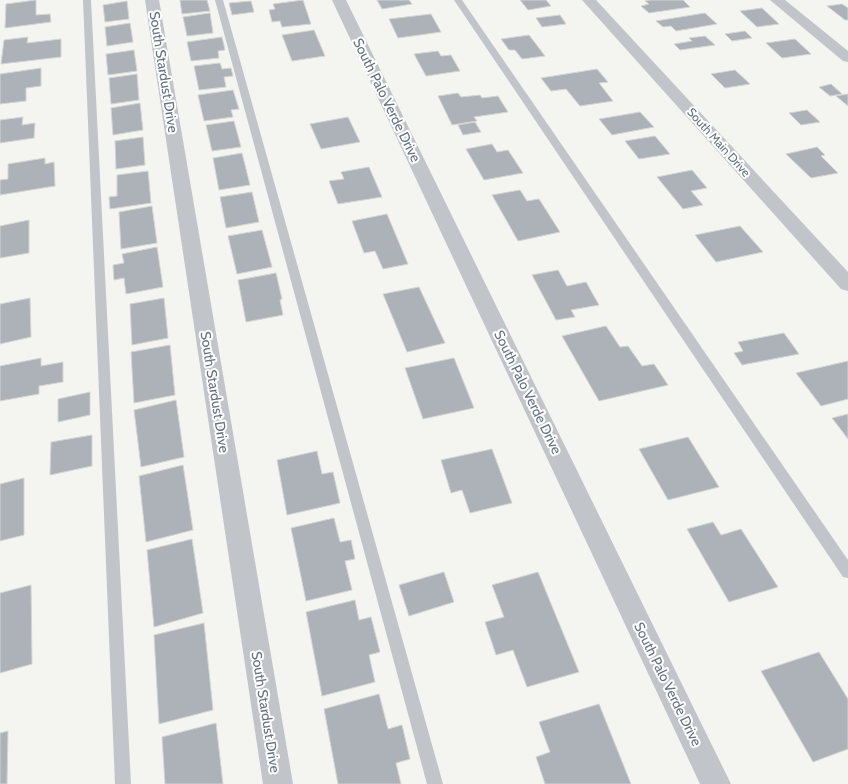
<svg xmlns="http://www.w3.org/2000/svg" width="848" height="784" viewBox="0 0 848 784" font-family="Cabin,sans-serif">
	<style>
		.building { fill: #acb2b8; stroke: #d5d5d3 }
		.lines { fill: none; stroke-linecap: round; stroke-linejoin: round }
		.service { fill: #c1c4c8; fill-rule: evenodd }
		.minor { fill: #c1c4c8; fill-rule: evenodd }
		.labels { text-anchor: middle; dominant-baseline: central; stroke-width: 4; stroke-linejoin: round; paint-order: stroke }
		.far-street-label { font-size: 12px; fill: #637181; stroke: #fff }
		.street-label { font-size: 14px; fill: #637181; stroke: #fff }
	</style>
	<rect width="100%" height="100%" fill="#f4f4f0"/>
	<g class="building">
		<polygon points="36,0 36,15 50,14 51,22 5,28 6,4"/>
		<polygon points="180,0 207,0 210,11 182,14"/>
		<polygon points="303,0 311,24 282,27 280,21 272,22 269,10 275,9 273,4"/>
		<polygon points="377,0 409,0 412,4 382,9"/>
		<polygon points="520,0 546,0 551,6 528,10"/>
		<polygon points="650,0 683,0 690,7 649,13 641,6 649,4 645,1"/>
		<polygon points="127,1 129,19 105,22 103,5"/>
		<polygon points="251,1 254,12 232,15 229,3"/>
		<polygon points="842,4 848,8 848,20 845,20 827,6"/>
		<polygon points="762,8 779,24 757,27 740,11"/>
		<polygon points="210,13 213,33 187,36 183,17"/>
		<polygon points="705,13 717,24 676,31 671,26 663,27 656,21"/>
		<polygon points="431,14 441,32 398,38 389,19"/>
		<polygon points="560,15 566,24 542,27 536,18"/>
		<polygon points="130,23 133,42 107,46 105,27"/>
		<polygon points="314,30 325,56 292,61 282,35"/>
		<polygon points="745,31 752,38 732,41 725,34"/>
		<polygon points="529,35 545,56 522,59 515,50 509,50 501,39"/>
		<polygon points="705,36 715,45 680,50 674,44 692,41 689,38"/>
		<polygon points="28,37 27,43 61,39 61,57 1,64 4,40"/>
		<polygon points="222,37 225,50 218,51 219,58 191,61 187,42"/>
		<polygon points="795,39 811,54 782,58 766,43"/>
		<polygon points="134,50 137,71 108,75 106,54"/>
		<polygon points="438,51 441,56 451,55 460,71 426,76 414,54"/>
		<polygon points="220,63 222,69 231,68 233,76 224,77 226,87 199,90 194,66"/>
		<polygon points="41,68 41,86 26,88 26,101 0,104 0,74"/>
		<polygon points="597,69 608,82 599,83 613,101 580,106 566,89 551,91 541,78"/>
		<polygon points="735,70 750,84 725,88 711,74"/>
		<polygon points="137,74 139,100 111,104 109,78"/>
		<polygon points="831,84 842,94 830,96 819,87"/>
		<polygon points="233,90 239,109 231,110 233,117 204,121 198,95"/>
		<polygon points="458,93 461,97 480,95 482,98 498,96 508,112 474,117 477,121 452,125 438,96"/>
		<polygon points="848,94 848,106 836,96"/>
		<polygon points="140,103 143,130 113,135 111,108"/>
		<polygon points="807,110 820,122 801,125 789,113"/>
		<polygon points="640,112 654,127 612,135 599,119"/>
		<polygon points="23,117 22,125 35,123 34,138 0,143 0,120"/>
		<polygon points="348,117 360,142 321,149 310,124"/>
		<polygon points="234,121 241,147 212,151 206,125"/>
		<polygon points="475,122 481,132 463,135 458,125"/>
		<polygon points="655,136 670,154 639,159 625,141"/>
		<polygon points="143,137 145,165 116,169 115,141"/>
		<polygon points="492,144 497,152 508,150 523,173 484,180 466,149"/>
		<polygon points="817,147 825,155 821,156 838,173 811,178 786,154"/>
		<polygon points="242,153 250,185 219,190 213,158"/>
		<polygon points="45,158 45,164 54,162 55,186 0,195 0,180 8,179 8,164"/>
		<polygon points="369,167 382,197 338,204 329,181 344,179 341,172"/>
		<polygon points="692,170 707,188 691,191 703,205 683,209 657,177"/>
		<polygon points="148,171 151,203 110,209 109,197 117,196 117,175"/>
		<polygon points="520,190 527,201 539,199 560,232 518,241 492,195"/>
		<polygon points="252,192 259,222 226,228 220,197"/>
		<polygon points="152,206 157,243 121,249 119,212"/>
		<polygon points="387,214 408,264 383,269 375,251 364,253 352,221"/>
		<polygon points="29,220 29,253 0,258 0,226"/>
		<polygon points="740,226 763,252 716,262 695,235"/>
		<polygon points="262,230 272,267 237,274 228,236"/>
		<polygon points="157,247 163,287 126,294 124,278 114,280 113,265 124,263 122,254"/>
		<polygon points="558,270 567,286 586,282 599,305 571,310 575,317 556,320 532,275"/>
		<polygon points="276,273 282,299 280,300 283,315 246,322 238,280"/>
		<polygon points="419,287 445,343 407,352 383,294"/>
		<polygon points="30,298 31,337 0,344 0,304"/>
		<polygon points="164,298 168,338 132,345 130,304"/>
		<polygon points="606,326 620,347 628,346 642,366 654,364 668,385 599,401 562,336"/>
		<polygon points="784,333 799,354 742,365 734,353 743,351 738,342"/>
		<polygon points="170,345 175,395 134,403 131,352"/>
		<polygon points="41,358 41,366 63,362 63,382 39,386 39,394 0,401 0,366"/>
		<polygon points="454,358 474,408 423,419 405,368"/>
		<polygon points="848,361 848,399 821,406 796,373"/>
		<polygon points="90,392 90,415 58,422 58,399"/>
		<polygon points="176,400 184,457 141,467 134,410"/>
		<polygon points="848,414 848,439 832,418"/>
		<polygon points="92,435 92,466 50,475 51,442"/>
		<polygon points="688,437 719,487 668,500 639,449"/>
		<polygon points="492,449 512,503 470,513 462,490 451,493 441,460"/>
		<polygon points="317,451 322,474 333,472 340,503 287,515 277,460"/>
		<polygon points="183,465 193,530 146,542 139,476"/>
		<polygon points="24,478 24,535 0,541 0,484"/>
		<polygon points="334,518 340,542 351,540 355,559 345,561 352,590 306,601 291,528"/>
		<polygon points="713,522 721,535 741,529 778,587 729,602 687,529"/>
		<polygon points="192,539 203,613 154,627 147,550"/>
		<polygon points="444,572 454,602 409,616 399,585"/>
		<polygon points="538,572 579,672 527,687 513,650 496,655 485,622 504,617 492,585"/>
		<polygon points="31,585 32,664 0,673 0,593"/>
		<polygon points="355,600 359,620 371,617 380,652 369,655 375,682 322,696 306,612"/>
		<polygon points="204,623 213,710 159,724 154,635"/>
		<polygon points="819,652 848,699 848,749 813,762 761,671"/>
		<polygon points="379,694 388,729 402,725 410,759 396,763 401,784 338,784 324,709"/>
		<polygon points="599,704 631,784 545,784 536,757 550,752 539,722"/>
		<polygon points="216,723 223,784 165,784 162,737"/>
		<polygon points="8,731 7,784 0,784 0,733"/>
	</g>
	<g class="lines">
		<g class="service">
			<polygon points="83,0 91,0 131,784 115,784"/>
			<polygon points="215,0 223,0 443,784 427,784"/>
			<polygon points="454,0 462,0 848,560 848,578 843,577"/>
		</g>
		<g class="minor">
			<polygon points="145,0 159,0 293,784 263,784"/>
			<polygon points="332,0 346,0 731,784 700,784"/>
			<polygon points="582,0 596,0 848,272 848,291 841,289"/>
			<polygon points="770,0 785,0 848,51 848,62 843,61"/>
		</g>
	</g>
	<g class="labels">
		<g class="far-street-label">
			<text transform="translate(719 142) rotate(48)">South Main Drive</text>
		</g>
		<g class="street-label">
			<text transform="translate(164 72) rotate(81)">South Stardust Drive</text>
			<text transform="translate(387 100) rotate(64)">South Palo Verde Drive</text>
			<text transform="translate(215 392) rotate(81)">South Stardust Drive</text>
			<text transform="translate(528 392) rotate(64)">South Palo Verde Drive</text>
			<text transform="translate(668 684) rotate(64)">South Palo Verde Drive</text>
			<text transform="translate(266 712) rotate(81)">South Stardust Drive</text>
		</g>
	</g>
</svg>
